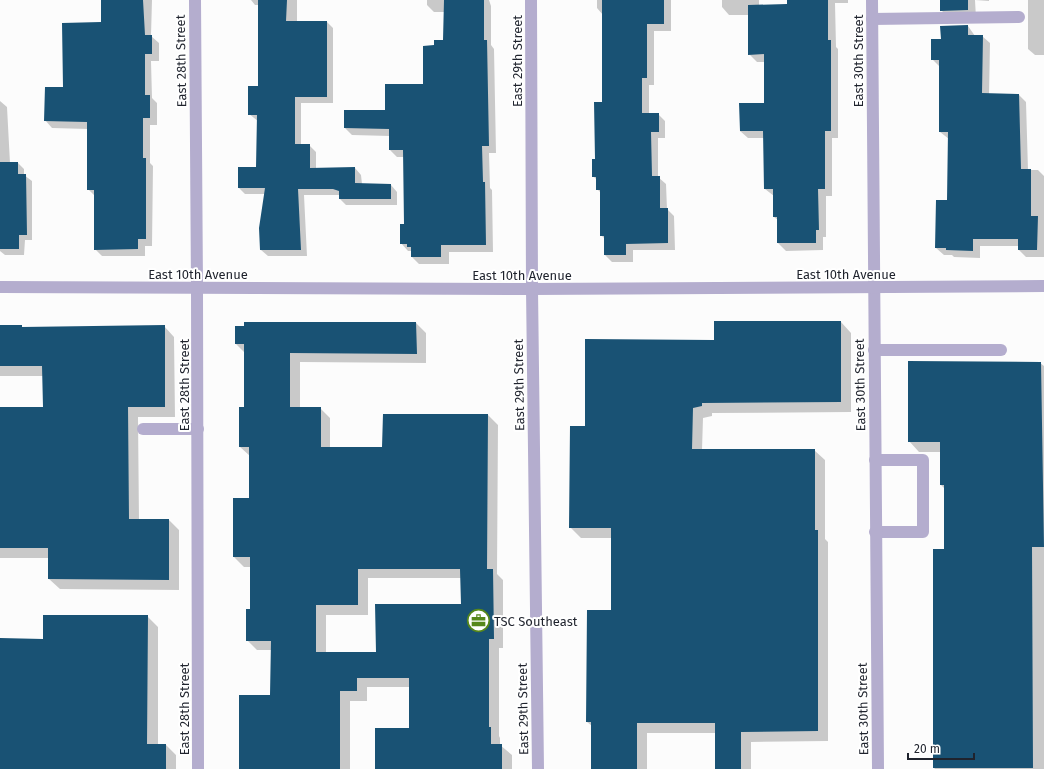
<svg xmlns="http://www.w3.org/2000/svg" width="1044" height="769" viewBox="0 0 1044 769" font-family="'Fira Sans',sans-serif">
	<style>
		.shadow { fill: #0003; fill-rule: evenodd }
		.building { fill: #195274; fill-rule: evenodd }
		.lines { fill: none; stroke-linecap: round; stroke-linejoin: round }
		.service { stroke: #b4adce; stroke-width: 12 }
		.minor { stroke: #b4adce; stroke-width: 12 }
		.tertiary { stroke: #b4adce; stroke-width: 12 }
		.labels { text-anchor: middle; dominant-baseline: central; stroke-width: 4; stroke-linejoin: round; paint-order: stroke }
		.street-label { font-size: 13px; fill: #1f232d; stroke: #fff }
		.poi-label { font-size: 13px; fill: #1f232d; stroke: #fff; text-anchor: start }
	</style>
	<rect width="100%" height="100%" fill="#fcfcfc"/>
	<g class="shadow">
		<polygon points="102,0 152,0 151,36 159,43 159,61 151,61 152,98 157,103 157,125 150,125 150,163 153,166 152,246 145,246 145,256 102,256 95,249 95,196 88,189 88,129 52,128 45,120 102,23"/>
		<polygon points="251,0 297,0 297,22 327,22 333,28 333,103 301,103 301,145 309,145 316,152 316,169 355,168 361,175 362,184 391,185 397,192 397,205 346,205 340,199 340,195 304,195 307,256 268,256 261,250 265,194 245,194 239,188 257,168 258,121 249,114 259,87 259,5 255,5"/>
		<polygon points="427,0 489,0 491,6 491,45 494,49 496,153 489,153 490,188 492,190 493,252 449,252 449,264 419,264 412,257 412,251 408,251 401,243 405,225 404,157 397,157 390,150 390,136 352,135 345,128 386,111 424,85 435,46 444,41 445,12 434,12 427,5"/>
		<polygon points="597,0 671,0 671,31 654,31 654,85 649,85 649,114 658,114 665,121 665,138 658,138 658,177 666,184 667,209 674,216 675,250 633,250 633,262 612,262 605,255 605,239 601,235 601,193 597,189 597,180 593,176 603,103 603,15 597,8"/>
		<polygon points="722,0 759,0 759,6 788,5 788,0 848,0 848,3 835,3 836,47 838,49 838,138 832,138 832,196 826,196 826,237 823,237 823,250 786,251 778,243 778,220 774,217 774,196 765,189 764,138 748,138 740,131 765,104 765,62 757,62 749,54 749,15 729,15 722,7"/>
		<polygon points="941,0 989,0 989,1 975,0 976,18 949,18 941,10"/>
		<polygon points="1028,0 1044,0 1044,55 1035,55 1028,49"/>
		<polygon points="968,26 975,36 982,36 990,43 989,95 1019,95 1026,102 1028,170 1038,170 1044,176 1044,257 1026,257 1019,250 1019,246 980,246 980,258 954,257 952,255 944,255 936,248 948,201 949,139 940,132 940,67 932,59 942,40"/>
		<polygon points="0,101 7,107 10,163 18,163 24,169 24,175 32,181 32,240 25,240 24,255 5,255 0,251"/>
		<polygon points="841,322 851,333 851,412 712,413 712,416 703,418 702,450 814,450 825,460 825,539 828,542 828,741 751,742 751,769 716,769 716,733 647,733 647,769 592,769 592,726 587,722 612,611 612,538 581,538 570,527 586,427 716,341"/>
		<path d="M416,323L426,333V363L300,362V408H320L330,418V448H383L488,415L498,425L497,574L503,580V648H499V736L500,738V745L512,755V769H376L410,729V687H367V701H350V769H240L271,696L272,650H257L247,640L251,610V567H244L234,557L250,499V456L240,447L245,408V353L236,344ZM368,578H461L462,605L377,653H326V615H368Z"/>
		<polygon points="0,326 21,326 24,328 164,326 174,337 175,417 138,417 139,520 169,520 179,530 179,590 60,589 49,579 49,558 0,558 0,408 44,408 43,376 0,376"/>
		<polygon points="1040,363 1044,366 1044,769 935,769 934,768 945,550 945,489 941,485 941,452 919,452 909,441"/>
		<polygon points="147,616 158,627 158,745 166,745 176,755 176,769 0,769 0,639 44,640"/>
	</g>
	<g class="building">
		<polygon points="101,0 143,0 145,35 152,35 152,54 145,54 145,95 150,95 150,118 143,118 143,158 146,158 146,239 138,239 138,249 94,250 94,190 87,190 87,122 44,121 45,87 63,87 62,23 101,22"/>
		<polygon points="258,0 287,0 286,21 327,21 327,97 295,97 295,144 310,144 310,168 355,167 355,183 391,184 391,199 339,199 339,191 333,189 298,189 301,250 260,250 259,228 265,188 238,188 238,167 256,167 257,115 248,115 248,86 258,86"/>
		<polygon points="444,0 484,0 484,40 487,40 489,146 482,146 483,182 485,182 486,245 441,245 441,257 411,257 411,247 407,247 407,244 400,244 400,224 404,224 403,150 389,150 389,129 344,128 344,110 385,110 385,84 423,84 423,46 434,45 434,40 443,40"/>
		<polygon points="602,0 664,0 664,24 647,24 647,78 642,78 642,113 659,113 659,132 651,132 652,176 660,176 660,208 668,208 668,243 626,244 626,255 604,255 604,236 600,236 600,190 596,190 596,177 592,177 592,159 595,159 594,102 602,102"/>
		<polygon points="787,0 828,0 828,40 831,40 831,131 825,131 825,189 818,189 819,230 816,230 816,243 777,243 777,217 773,217 773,189 764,189 763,131 740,131 739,103 764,103 764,54 748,55 748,5 787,4"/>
		<polygon points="940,0 968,0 968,10 940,11"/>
		<polygon points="968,25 968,35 983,35 982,93 1019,94 1021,169 1031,169 1031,216 1038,216 1037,250 1018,250 1018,239 973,239 973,251 946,250 946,248 935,248 936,200 947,200 948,132 939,132 939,60 931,60 931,39 941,39 940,26"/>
		<polygon points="0,162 18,162 18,174 26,174 27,235 19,235 19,249 0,249"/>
		<polygon points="714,321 841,321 841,402 702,403 702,406 693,408 692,449 815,449 815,530 818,530 818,731 741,732 741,769 715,769 715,723 637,723 637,769 591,769 591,722 586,722 587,610 611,610 611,528 569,528 570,426 585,426 585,339 714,340"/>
		<path d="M244,322H416L417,354L290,353V407H321V447H382L383,414H488L487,569H493L494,639H489V727H491V744H502V769H375V728H409V678H357V691H340V769H239V695H270L271,641H246V609H250V557H233V498H249V447H239V407H244V344H235V326H244ZM358,569H460L461,604H375L376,652H316V605H358Z"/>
		<polygon points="0,325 22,325 22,327 165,325 165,407 128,407 129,519 169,519 169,580 48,579 48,548 0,548 0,407 43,407 42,366 0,366"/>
		<polygon points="908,361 1041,362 1044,547 1032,547 1033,768 933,768 933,549 944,549 944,485 940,485 940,442 908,442"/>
		<polygon points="43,615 148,615 147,744 166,744 166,769 0,769 0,638 43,639"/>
	</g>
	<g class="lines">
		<g class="service">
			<polyline points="872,19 1019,17"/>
			<polyline points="874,350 1001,350"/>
			<polyline points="143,429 198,429"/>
			<polyline points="875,460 923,460 923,532 875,532"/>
		</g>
		<g class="minor">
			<polyline points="195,0 197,288 198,769"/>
			<polyline points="531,0 532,289 538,769"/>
			<polyline points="872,0 878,769"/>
		</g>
		<polyline class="tertiary" points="0,287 532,289 1044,286"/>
	</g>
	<defs>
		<symbol id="office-ring" viewBox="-11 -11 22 22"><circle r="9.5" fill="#fff" stroke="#56871a" stroke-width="1.5"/><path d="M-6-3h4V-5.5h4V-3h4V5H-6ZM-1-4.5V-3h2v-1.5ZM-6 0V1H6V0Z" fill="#56871a"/></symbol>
	</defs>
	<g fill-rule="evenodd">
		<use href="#office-ring" x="466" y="608" width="25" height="25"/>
	</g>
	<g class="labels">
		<g class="street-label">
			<text transform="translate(181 61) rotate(-91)">East 28th Street</text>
			<text transform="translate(517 61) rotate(-90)">East 29th Street</text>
			<text transform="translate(858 61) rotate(-90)">East 30th Street</text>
			<text x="198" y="274">East 10th Avenue</text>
			<text x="846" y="274">East 10th Avenue</text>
			<text x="522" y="275">East 10th Avenue</text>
			<text transform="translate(184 385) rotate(-90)">East 28th Street</text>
			<text transform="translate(519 385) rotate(-91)">East 29th Street</text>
			<text transform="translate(860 385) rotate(-91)">East 30th Street</text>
			<text transform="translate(184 709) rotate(-90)">East 28th Street</text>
			<text transform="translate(523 709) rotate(-91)">East 29th Street</text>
			<text transform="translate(863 709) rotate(-91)">East 30th Street</text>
		</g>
		<g class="poi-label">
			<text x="494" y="621">TSC Southeast</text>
		</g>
	</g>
	<path d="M908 753v6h66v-6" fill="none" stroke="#1f232d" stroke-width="2"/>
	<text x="914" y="753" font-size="12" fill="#1f232d" stroke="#ffffff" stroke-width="3" paint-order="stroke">20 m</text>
</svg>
